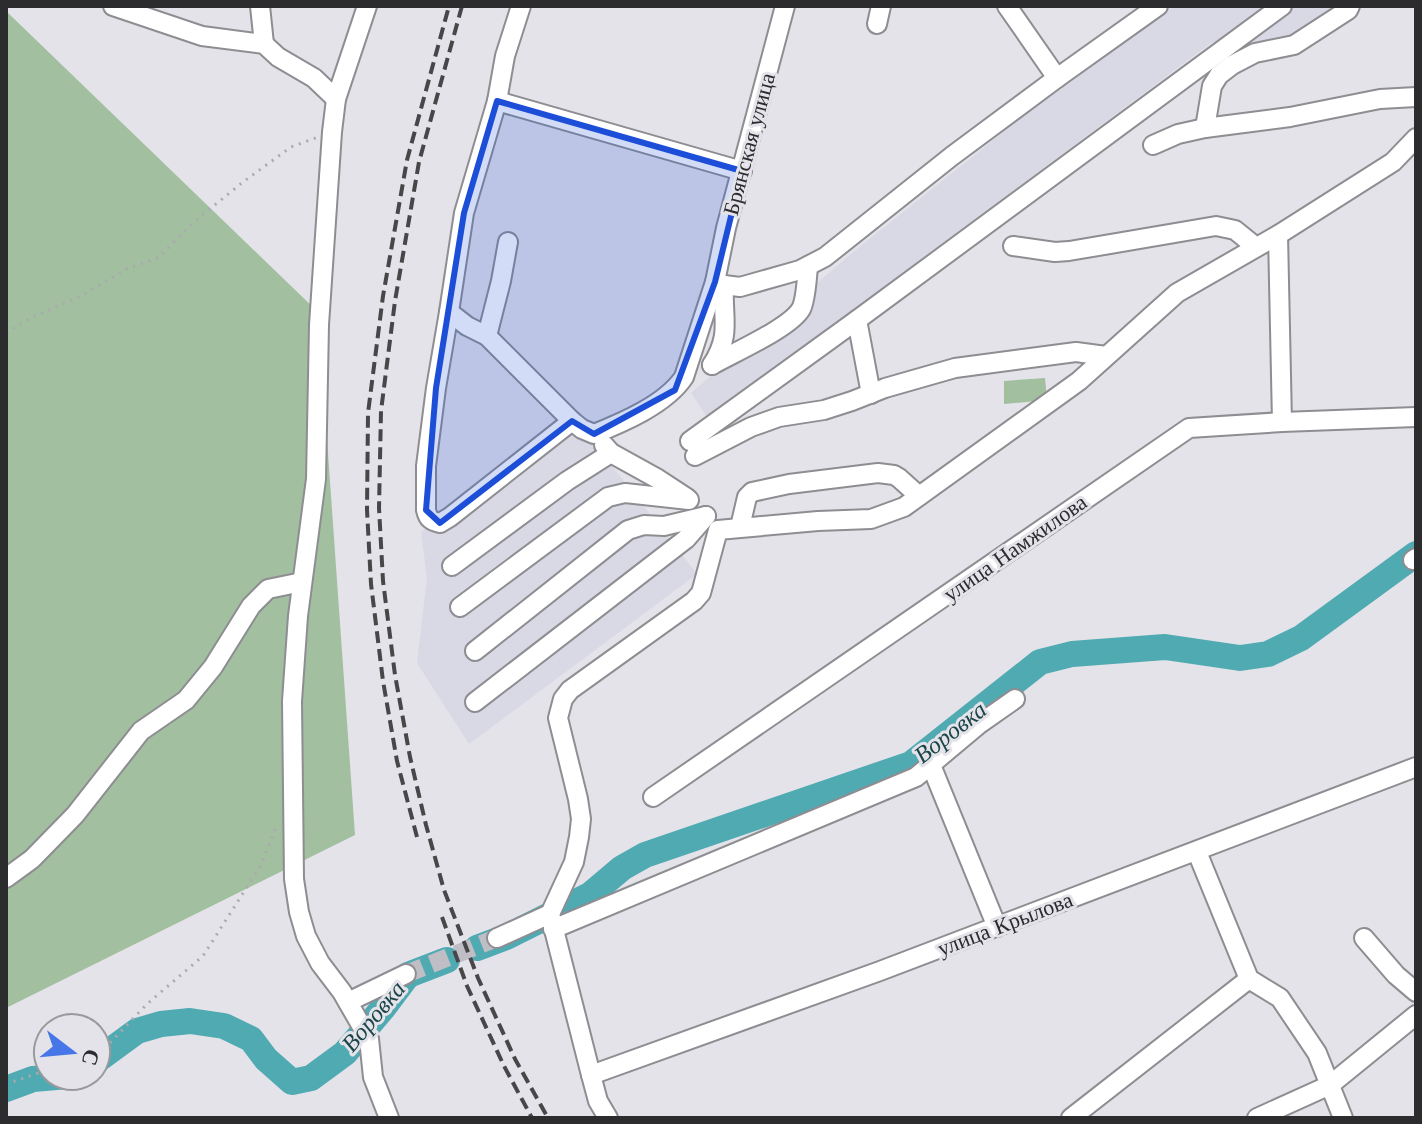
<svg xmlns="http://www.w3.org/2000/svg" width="1422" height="1124" viewBox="0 0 1422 1124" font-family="'Libre Baskerville',serif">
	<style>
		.built { fill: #d9d8e5 }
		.green { fill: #a2bf9f }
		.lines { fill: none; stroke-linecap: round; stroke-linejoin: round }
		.river { stroke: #50aab2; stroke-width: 26 }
		.minor-tunnel { stroke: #bfbec4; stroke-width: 18; stroke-dasharray: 18 9; stroke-linecap: butt }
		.minor-casing { stroke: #8d8d92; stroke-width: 22 }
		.path { stroke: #aaaaae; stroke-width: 3; stroke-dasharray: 2 6; stroke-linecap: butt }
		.minor { stroke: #fff; stroke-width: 18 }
		.rail { stroke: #474749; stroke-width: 4; stroke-dasharray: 12 6; stroke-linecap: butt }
		.marked { fill: #1d4ed8; fill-opacity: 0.2; stroke: #1d4ed8; stroke-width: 6; stroke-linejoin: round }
		.labels { text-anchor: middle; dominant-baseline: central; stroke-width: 6; stroke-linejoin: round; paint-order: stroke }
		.street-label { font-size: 22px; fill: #2c2c2e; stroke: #e4e3e9 }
		.water-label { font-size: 24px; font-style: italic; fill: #1b4548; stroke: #e4e3e9 }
	</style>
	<rect width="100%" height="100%" fill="#e4e3e9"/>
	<g class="built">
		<polygon points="1176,6 1341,6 1276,47 1211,43 708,418 691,393 853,252 1114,44 1157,16"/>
		<polygon points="575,419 697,574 469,744 417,663 427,578 421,532"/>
	</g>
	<g class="green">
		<polygon points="6,11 318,312 355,835 6,1008"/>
		<polygon points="1045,378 1047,400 1004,404 1004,381"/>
	</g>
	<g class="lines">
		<g class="river">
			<polyline points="477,948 506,937 590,895 622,868 645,855 911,764 1040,662 1072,654 1165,647 1240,658 1268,654 1301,638 1416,554"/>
			<polyline points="96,1061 137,1031 161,1024 190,1021 224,1026 251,1039 266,1059 292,1082 311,1078 345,1053 384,1007 408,975 447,960"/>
			<polyline points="6,1089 33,1079 68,1076"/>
		</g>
		<polyline class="minor-tunnel" points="406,974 497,938"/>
		<defs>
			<g id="minor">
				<polyline points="113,6 202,36 264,44 278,57 314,78 336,99"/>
				<polyline points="260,6 264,44"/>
				<polyline points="367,6 336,99 332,132 319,325 316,479 298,616 292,701 294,879 299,912 306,936 320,963 342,992 369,1039 373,1077 389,1118"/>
				<path d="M521,6L505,56L497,101L464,213L449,312L467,326L487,336L572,421L582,429L594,434C624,422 666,404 684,377L715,282L726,228L785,6"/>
				<polyline points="1007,6 1057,78"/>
				<polyline points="877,24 881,6"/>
				<polyline points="497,101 742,171"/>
				<polyline points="1205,128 1212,86 1219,75 1232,65 1255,53 1294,45 1348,10 1350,6"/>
				<polyline points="1153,145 1178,134 1205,128 1290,117 1380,99 1416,97"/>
				<polyline points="1278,235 1282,422"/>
				<polyline points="1013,246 1055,252 1069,251 1216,226 1235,230 1256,247"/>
				<polyline points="715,282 724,285 740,287 800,270 825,257 952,156 1057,78 1158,6"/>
				<path d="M449,312L436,388L426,466V510C428,519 431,521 440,523L450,517L572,421"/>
				<polyline points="857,320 871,394"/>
				<polyline points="487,336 501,281 508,242"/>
				<path d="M712,365C733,353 790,328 801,309C806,300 807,276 808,266"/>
				<path d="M712,365C732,334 722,318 724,285"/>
				<polyline points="690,441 857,320 1282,6"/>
				<polyline points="604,445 611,453 658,479 687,498"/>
				<polyline points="695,456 751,427 779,417 824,410 852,401 885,388 955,368 1076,352 1106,356"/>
				<polyline points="740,527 747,497 752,492 789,484 878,473 894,475 899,478 919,496"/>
				<polyline points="1413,560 1416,558"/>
				<polyline points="452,566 567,481 611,453"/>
				<polyline points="460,607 608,497 625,493 689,500"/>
				<polyline points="475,651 628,530 644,525 664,526 706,516"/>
				<polyline points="475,702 686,539 706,516"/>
				<polyline points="931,765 997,927"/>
				<polyline points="653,797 1189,428 1282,422 1416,417"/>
				<polyline points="1197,852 1249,979 1280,998 1317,1053 1343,1118"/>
				<polyline points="6,878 32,859 75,815 141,731 186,700 213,667 251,606 268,589 302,582"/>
				<polyline points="553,929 916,777 978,725 1015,699"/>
				<polyline points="497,938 550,914"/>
				<polyline points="1364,938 1396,975 1416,992"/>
				<polyline points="348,1002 406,974"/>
				<polyline points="591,1075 880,971 1416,767"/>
				<polyline points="608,1118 598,1101 591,1075 550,914 574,862 579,837 581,819 578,799 558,718 563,699 570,690 694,601 701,593 718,530 818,521 871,519 904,507 1079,381 1177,293 1278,235 1393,162 1416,138"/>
				<polyline points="1071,1118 1249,979"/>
				<polyline points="1257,1118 1330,1085 1416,1015"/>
			</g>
		</defs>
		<use href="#minor" class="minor-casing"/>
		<g class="path">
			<polyline points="6,333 29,319 83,295 126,269 158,258 194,222 243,182 291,147 318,137"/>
			<polyline points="96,1050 109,1044 147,1004 203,956 261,865 277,825"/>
			<polyline points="6,1084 48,1070"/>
		</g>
		<use href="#minor" class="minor"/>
		<g class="rail">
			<polyline points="462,6 419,162 395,301 381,411 379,508 383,581 395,675 410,757 426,825 444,890 478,978 515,1059 548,1118"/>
			<polyline points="417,837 397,761 383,681 371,584 367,510 368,413 383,296 407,160 449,6"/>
			<polyline points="442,917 467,986 504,1066 532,1118"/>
		</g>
	</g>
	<path class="marked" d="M497,101L742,171L715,282L675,390L594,434L572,421L440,523L426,510L436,388L464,213Z"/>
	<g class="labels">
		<g class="street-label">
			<text transform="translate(749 144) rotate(-75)">Брянская улица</text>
			<text transform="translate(1015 548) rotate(-35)">улица Намжилова</text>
			<text transform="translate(1005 924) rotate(-21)">улица Крылова</text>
		</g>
		<g class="water-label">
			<text transform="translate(950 732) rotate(-38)">Воровка</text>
			<text transform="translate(373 1016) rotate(-50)">Воровка</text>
		</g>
	</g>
	<rect width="1422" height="1124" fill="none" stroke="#2c2c2e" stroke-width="16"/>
	<g transform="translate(72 1052) rotate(106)"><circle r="38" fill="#e4e3e9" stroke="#9a9a9e" stroke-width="2"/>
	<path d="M0-6L14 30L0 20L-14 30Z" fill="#4676e8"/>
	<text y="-12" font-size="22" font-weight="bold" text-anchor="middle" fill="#2c2c2e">С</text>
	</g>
</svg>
